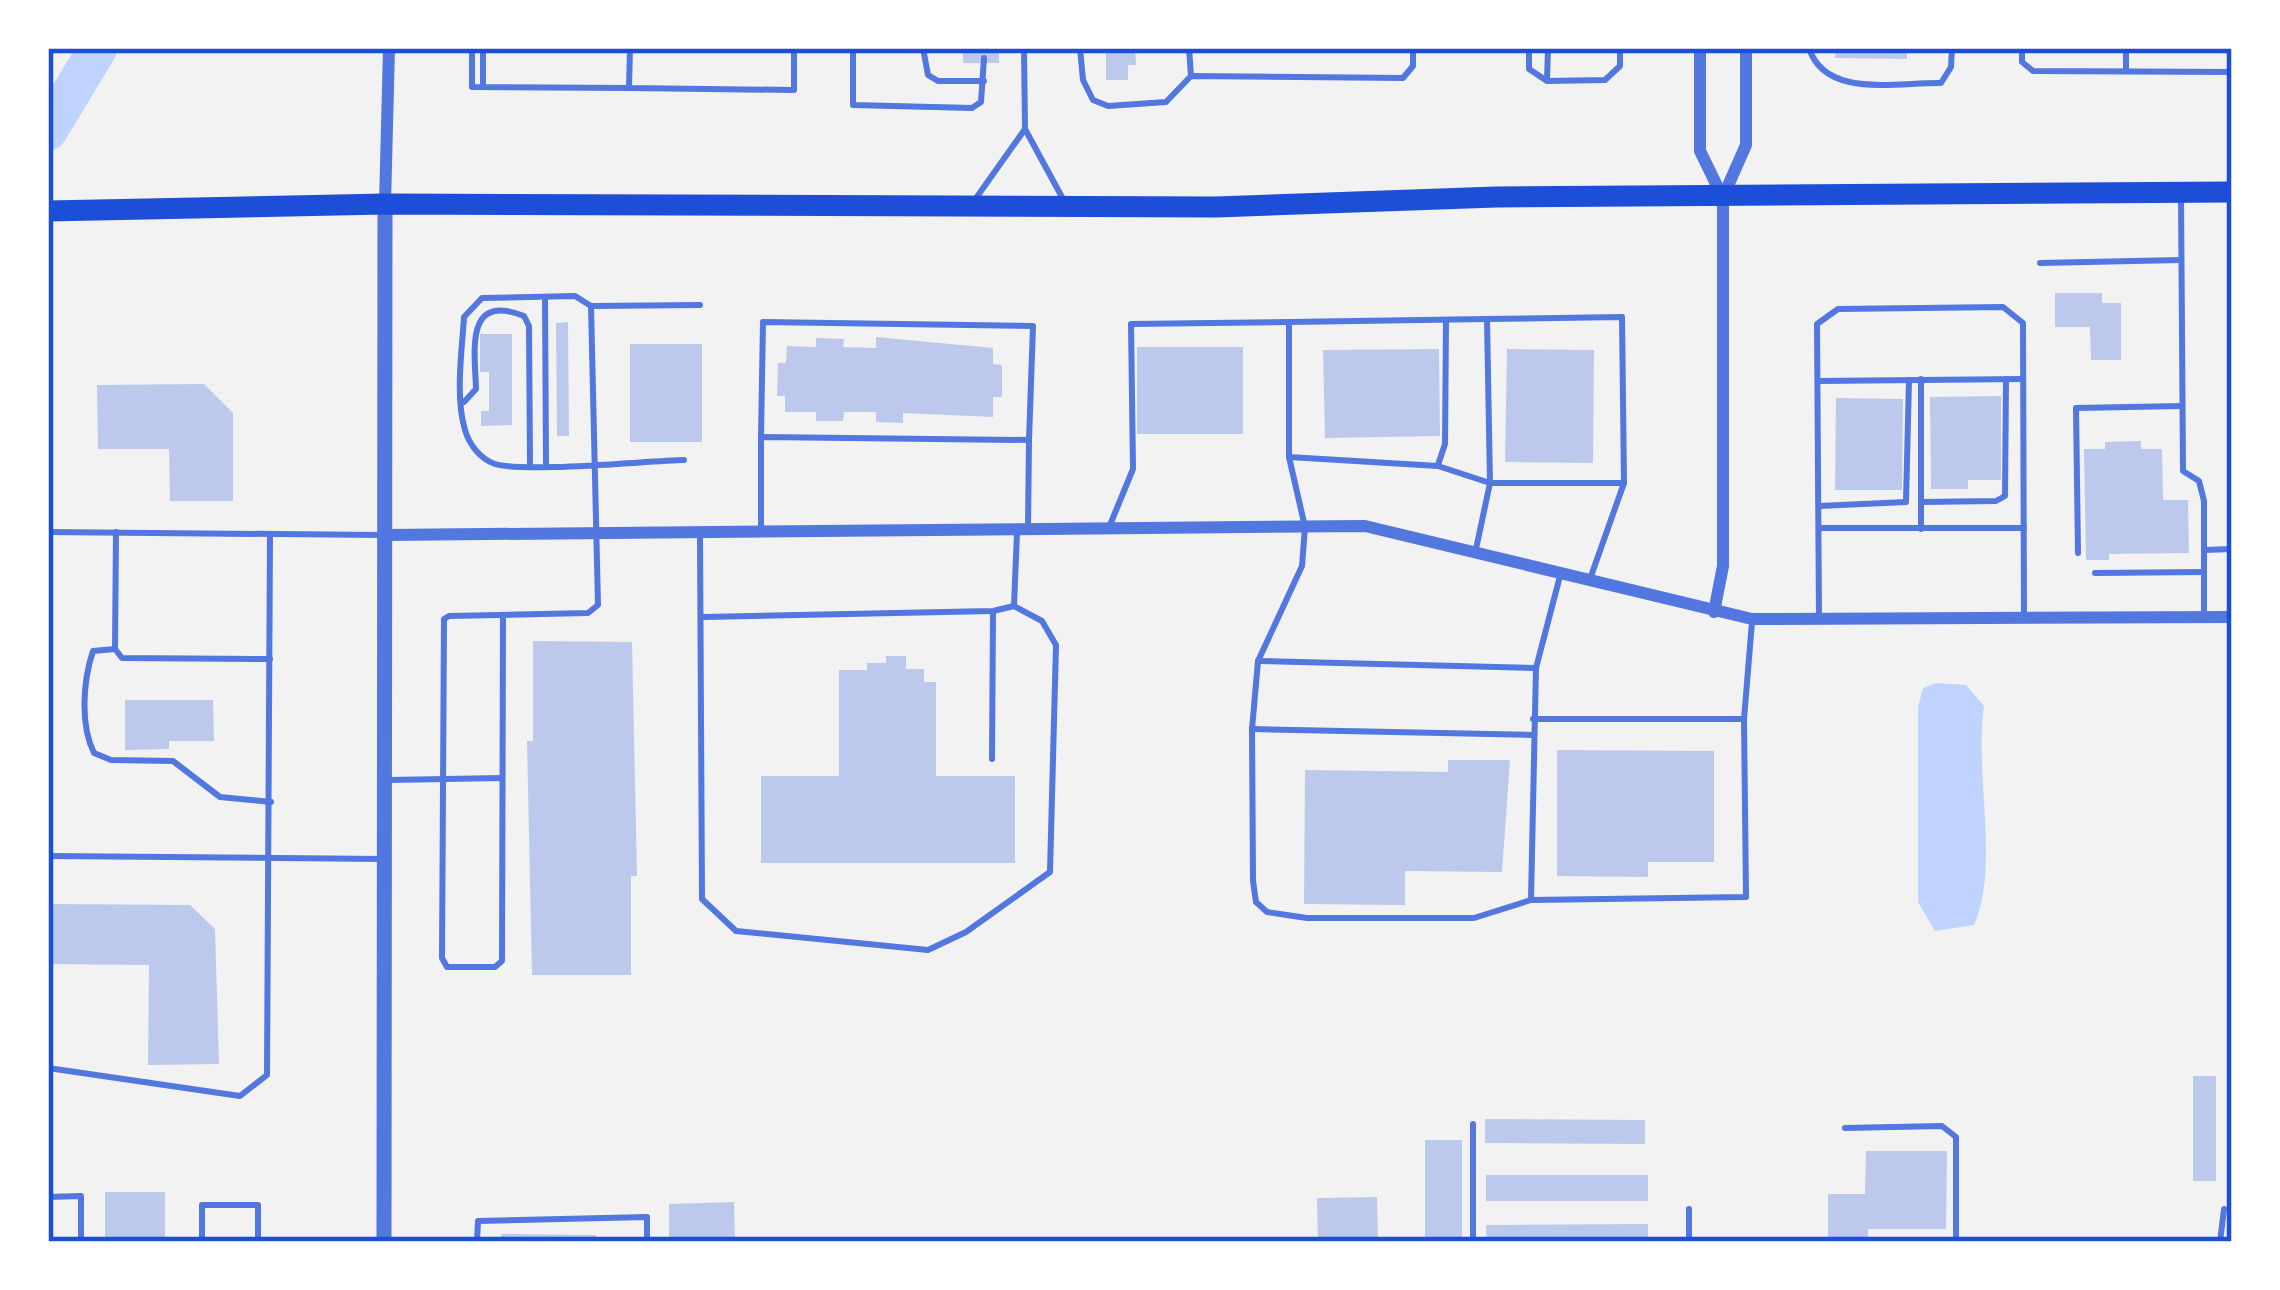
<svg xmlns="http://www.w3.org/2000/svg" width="2280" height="1290" viewBox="0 0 2280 1290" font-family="'Open Sans',sans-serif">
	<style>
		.water { fill: #bfd3fe }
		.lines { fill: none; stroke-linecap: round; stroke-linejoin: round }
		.river { stroke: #bfd3fe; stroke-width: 39 }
		.building { fill: #bdc9ec }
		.service { stroke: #5277de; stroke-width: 6 }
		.minor { stroke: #5277de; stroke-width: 12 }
		.tertiary { stroke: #5277de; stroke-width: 15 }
		.primary { stroke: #1d4ed8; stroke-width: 21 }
		.neatline { fill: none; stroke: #1d4ed8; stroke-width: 4.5 }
	</style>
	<rect width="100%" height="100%" fill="#f2f2f2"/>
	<path class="water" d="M1936,683L1966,685L1984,706C1974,772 2000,867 1974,925L1935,931L1918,902V707L1923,688Z"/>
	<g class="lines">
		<polyline class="river" points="48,131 98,48"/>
	</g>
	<g class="building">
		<rect x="963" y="48" width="36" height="15"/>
		<polygon points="1106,48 1135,48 1136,65 1128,65 1128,80 1106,80"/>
		<polygon points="1836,48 1907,48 1907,59 1835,58"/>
		<polygon points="2055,293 2102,293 2102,303 2121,303 2121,360 2091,360 2090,327 2055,327"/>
		<polygon points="568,322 569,436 557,436 556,323"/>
		<polygon points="480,334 512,334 512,425 481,426 481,411 489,411 489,372 480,372"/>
		<polygon points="876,337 993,348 993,364 1002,365 1002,397 993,397 993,417 903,413 903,423 876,422 876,412 844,412 843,421 816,421 816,412 785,412 785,396 777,396 778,363 786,363 787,346 816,347 816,338 844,339 843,347 876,348"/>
		<rect x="630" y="344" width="72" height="98"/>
		<rect x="1137" y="347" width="106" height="87"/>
		<polygon points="1439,349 1440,436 1325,438 1323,350"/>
		<polygon points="1507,349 1594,350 1593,463 1505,462"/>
		<polygon points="204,384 233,413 233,501 170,501 169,449 98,449 97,385"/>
		<polygon points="2001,396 2001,480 1968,480 1968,489 1931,489 1930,397"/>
		<polygon points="1836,398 1903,399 1902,490 1835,490"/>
		<polygon points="2141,441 2141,449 2162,449 2163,500 2188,500 2189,553 2109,554 2109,560 2086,560 2084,449 2105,449 2105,442"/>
		<polygon points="533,641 632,642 637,876 631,876 631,975 532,975 527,741 533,741"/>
		<polygon points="886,656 906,656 906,669 924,669 924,682 936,682 936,776 1015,776 1015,863 761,863 761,776 839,776 839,670 867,670 867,663 886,663"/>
		<polygon points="125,700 213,700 214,741 169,741 169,749 125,750"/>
		<polygon points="1557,750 1714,751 1714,862 1648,862 1648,877 1557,876"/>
		<polygon points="1448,760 1510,760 1502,872 1405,871 1405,905 1304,904 1305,770 1448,772"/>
		<polygon points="48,904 190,905 215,929 219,1064 148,1065 149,965 48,964"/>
		<rect x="2193" y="1076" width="23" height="105"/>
		<polygon points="1485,1119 1645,1120 1645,1144 1485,1143"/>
		<rect x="1425" y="1140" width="37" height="102"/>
		<polygon points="1866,1151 1947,1151 1946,1229 1868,1229 1868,1242 1828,1242 1828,1194 1865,1194"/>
		<rect x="1486" y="1175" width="162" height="26"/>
		<rect x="105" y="1192" width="60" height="50"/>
		<polygon points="1377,1197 1378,1242 1318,1242 1317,1198"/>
		<polygon points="734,1202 735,1242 669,1242 669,1204"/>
		<polygon points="1648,1224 1648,1242 1487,1242 1486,1225"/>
		<polygon points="501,1234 596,1235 596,1242 501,1242"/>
	</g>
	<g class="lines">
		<g class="service">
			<polyline points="472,48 472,87 629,88"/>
			<polyline points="630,48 629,88 794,90 794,48"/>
			<polyline points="853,48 853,105 972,108 981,102 984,58"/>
			<polyline points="923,48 928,75 938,81 984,81"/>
			<polyline points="1024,48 1025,129"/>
			<polyline points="1080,48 1083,80 1093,100 1108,106 1166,102 1191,76 1403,78 1413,66 1413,48"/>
			<polyline points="1189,48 1191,76"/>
			<polyline points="1529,48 1529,69 1547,81 1605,80 1620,66 1620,48"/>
			<path d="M1809,48C1825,99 1897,82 1941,83L1951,67L1952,48"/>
			<polyline points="2022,48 2022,62 2033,71 2232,72"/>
			<polyline points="2126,48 2126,71"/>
			<polyline points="1547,80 1548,48"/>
			<polyline points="483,86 483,48"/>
			<polyline points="2181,196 2183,471 2199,481 2204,501 2204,617"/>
			<polyline points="974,201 1025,129 1063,199"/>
			<polyline points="2040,263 2181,260"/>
			<polyline points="545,297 546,464"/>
			<polyline points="591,306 700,305"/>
			<polyline points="1487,319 1289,322 1289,457 1438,466 1490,483 1624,483"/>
			<polyline points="1818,381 2023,379"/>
			<path d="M464,402L476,389C475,352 464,292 524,316L529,326L530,465"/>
			<polyline points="761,437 763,322 1033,326 1029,440"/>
			<polyline points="1289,457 1305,527 1302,566 1258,661 1252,729 1253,881 1256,902 1267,912 1307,918 1474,918 1531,900 1746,897 1744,719 1752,622"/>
			<polyline points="1438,465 1445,444 1446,320"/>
			<polyline points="1921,502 1996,501 2005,496 2006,379"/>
			<polyline points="1819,506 1906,502 1909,380"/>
			<polyline points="1110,525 1133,469 1131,324 1289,322"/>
			<polyline points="1819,528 2024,528"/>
			<polyline points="1921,529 1921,379"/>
			<polyline points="48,532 380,535"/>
			<polyline points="116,532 115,649 122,658 270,659"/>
			<polyline points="761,532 761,437 1029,440 1028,529"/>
			<polyline points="700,535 702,899 736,931 928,950 966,932 1050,872 1056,645 1042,621 1014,606 1017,532"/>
			<polyline points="1476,549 1490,483 1487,319 1622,317 1624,483 1590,579"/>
			<polyline points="2204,550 2232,549"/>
			<polyline points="2078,553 2076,408 2182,406"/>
			<polyline points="2095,573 2204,572"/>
			<path d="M503,616L502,961L495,967H447L442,958L444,619L449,616L588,613L598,605L591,306L575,296L482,298L464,317C462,350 455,397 465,430C469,444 480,459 495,464C524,473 645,461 684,460"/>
			<polyline points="704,617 993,611 1014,606"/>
			<polyline points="1819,618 1817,324 1838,309 2003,307 2023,323 2024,617"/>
			<path d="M115,649L93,651C83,681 80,725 94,753L111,760L173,761L220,797L271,802"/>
			<polyline points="1258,661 1536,668"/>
			<polyline points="1533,719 1744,719"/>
			<polyline points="1252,729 1533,735"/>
			<polyline points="992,759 993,612"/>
			<polyline points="389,780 502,778"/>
			<polyline points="48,856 381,859"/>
			<polyline points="1531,899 1536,668 1560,576"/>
			<polyline points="48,1068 240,1096 267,1075 270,534"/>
			<polyline points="1473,1124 1473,1242"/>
			<polyline points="1845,1128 1942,1126 1956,1137 1956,1242"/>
			<polyline points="48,1197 81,1196 81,1242"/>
			<polyline points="202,1242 202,1205 258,1205 258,1242"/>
			<polyline points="477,1242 478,1221 647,1217 647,1242"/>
			<polyline points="1689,1242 1689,1209"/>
			<polyline points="2220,1242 2224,1209"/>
		</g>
		<g class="minor">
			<polyline points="1700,48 1700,151 1722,196"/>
			<polyline points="385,204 389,48"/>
			<polyline points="386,535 1365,526 1752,619 2232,617"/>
			<polyline points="1714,612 1723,566 1723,197 1746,145 1746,48"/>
		</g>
		<polyline class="tertiary" points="384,1242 385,204"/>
		<polyline class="primary" points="48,211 385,204 1216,207 1496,197 2232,192"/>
	</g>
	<rect width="2280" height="1290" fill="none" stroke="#ffffff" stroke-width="102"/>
	<rect x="51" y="51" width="2178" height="1188" class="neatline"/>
</svg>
